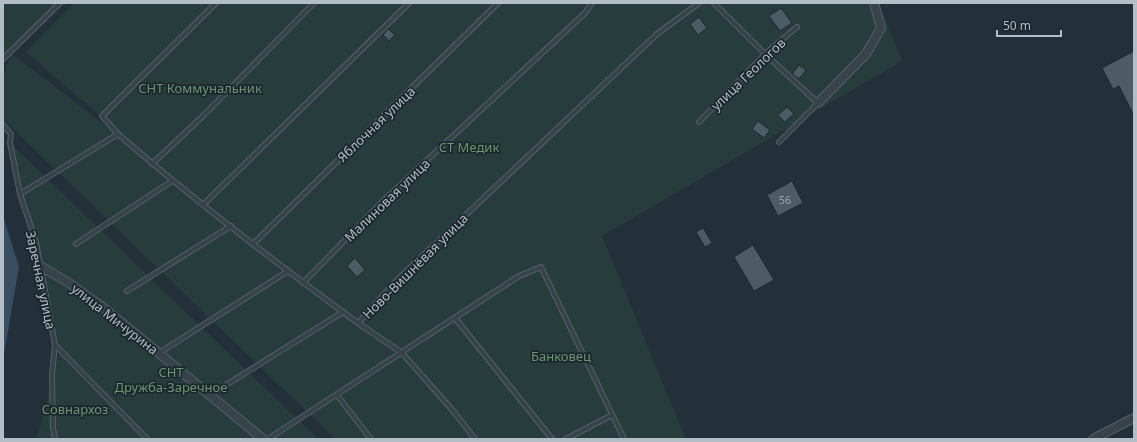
<svg xmlns="http://www.w3.org/2000/svg" width="1137" height="442" viewBox="0 0 1137 442" font-family="'Noto Sans',sans-serif">
	<style>
		.green { fill: #263d3b }
		.water { fill: #374f60 }
		.building { fill: #4c5b65; stroke: #1e2931 }
		.lines { fill: none; stroke-linecap: round; stroke-linejoin: round }
		.service-casing { stroke: #556068; stroke-width: 6 }
		.minor-casing { stroke: #556068; stroke-width: 10 }
		.service { stroke: #37424b; stroke-width: 4 }
		.minor { stroke: #37424b; stroke-width: 8 }
		.labels { text-anchor: middle; dominant-baseline: central; stroke-width: 3.5; stroke-linejoin: round; paint-order: stroke }
		.number-label { font-size: 11px; fill: #98a4ae }
		.street-label { font-size: 13px; fill: #b2bdc6; stroke: #1c272f }
		.park-label { font-size: 13px; fill: #69976d; stroke: #1c272f }
	</style>
	<rect width="100%" height="100%" fill="#23303a"/>
	<g class="green">
		<polygon points="3,3 62,3 11,53 156,164 26,52 74,3 879,3 902,61 602,236 686,439 335,439 3,119 3,77 11,54 3,61"/>
		<polygon points="10,143 318,439 37,439 60,350"/>
	</g>
	<polygon class="water" points="3,216 19,267 3,360"/>
	<g class="building">
		<polygon points="781,8 792,23 780,31 769,16"/>
		<polygon points="699,17 707,28 698,35 690,24"/>
		<polygon points="388,29 395,35 389,41 383,35"/>
		<polygon points="1134,51 1134,116 1119,86 1113,89 1102,68"/>
		<polygon points="799,65 806,70 799,79 792,74"/>
		<polygon points="787,107 794,114 785,122 778,115"/>
		<polygon points="758,121 770,130 764,138 752,129"/>
		<polygon points="792,181 803,203 778,216 767,195"/>
		<polygon points="703,228 712,243 705,247 696,232"/>
		<polygon points="753,245 774,280 754,291 734,257"/>
		<polygon points="355,258 365,270 357,277 347,266"/>
	</g>
	<g class="lines">
		<defs>
			<g id="service">
				<polyline points="714,3 765,54 818,103 779,142"/>
				<polyline points="3,59 60,3"/>
				<polyline points="699,122 765,54 797,27"/>
				<polyline points="3,125 11,134 10,143 20,194 36,242 55,345 52,375 53,428 55,439"/>
				<path d="M118,134C195,201 276,263 358,323L396,281L657,34L699,3"/>
				<polyline points="152,164 204,115 314,3"/>
				<polyline points="20,194 118,134 102,116 216,3"/>
				<polyline points="204,204 409,3"/>
				<polyline points="76,244 172,181"/>
				<polyline points="253,244 498,3"/>
				<polyline points="303,283 381,203 585,13 592,3"/>
				<polyline points="127,291 231,226"/>
				<polyline points="455,318 552,439"/>
				<polyline points="358,323 402,353 455,413 475,439"/>
				<polyline points="55,345 147,439"/>
				<polyline points="159,353 288,271"/>
				<polyline points="210,395 343,312"/>
				<polyline points="337,395 371,439"/>
				<polyline points="268,439 519,276 541,267 624,439"/>
				<polyline points="566,439 612,415"/>
			</g>
			<g id="minor">
				<polyline points="818,103 866,54 881,28 874,3"/>
				<polyline points="39,265 69,283 104,308 263,439"/>
				<polyline points="1093,439 1134,418"/>
			</g>
		</defs>
		<use href="#service" class="service-casing"/>
		<use href="#minor" class="minor-casing"/>
		<use href="#service" class="service"/>
		<use href="#minor" class="minor"/>
	</g>
	<g class="labels">
		<g class="number-label">
			<text x="785" y="199">56</text>
		</g>
		<g class="street-label">
			<text transform="translate(748 74) rotate(-44)">улица Геологов</text>
			<text transform="translate(376 124) rotate(-44)">Яблочная улица</text>
			<text transform="translate(387 200) rotate(-44)">Малиновая улица</text>
			<text transform="translate(415 266) rotate(-45)">Ново-Вишнёвая улица</text>
			<text transform="translate(41 280) rotate(78)">Заречная улица</text>
			<text transform="translate(115 319) rotate(38)">улица Мичурина</text>
		</g>
		<g class="park-label">
			<text x="200" y="88">СНТ Коммунальник</text>
			<text x="469" y="147">СТ Медик</text>
			<text x="561" y="356">Банковец</text>
			<text x="171" y="372">СНТ<tspan x="171" dy="15">Дружба-Заречное</tspan></text>
			<text x="75" y="409">Совнархоз</text>
		</g>
	</g>
	<rect width="1137" height="442" fill="none" stroke="#b2bdc6" stroke-width="8"/>
	<path d="M997 30v6h64v-6" fill="none" stroke="#b2bdc6" stroke-width="2"/>
	<text x="1003" y="30" font-size="12" fill="#b2bdc6" stroke="#1c272f" stroke-width="3" paint-order="stroke">50 m</text>
</svg>
